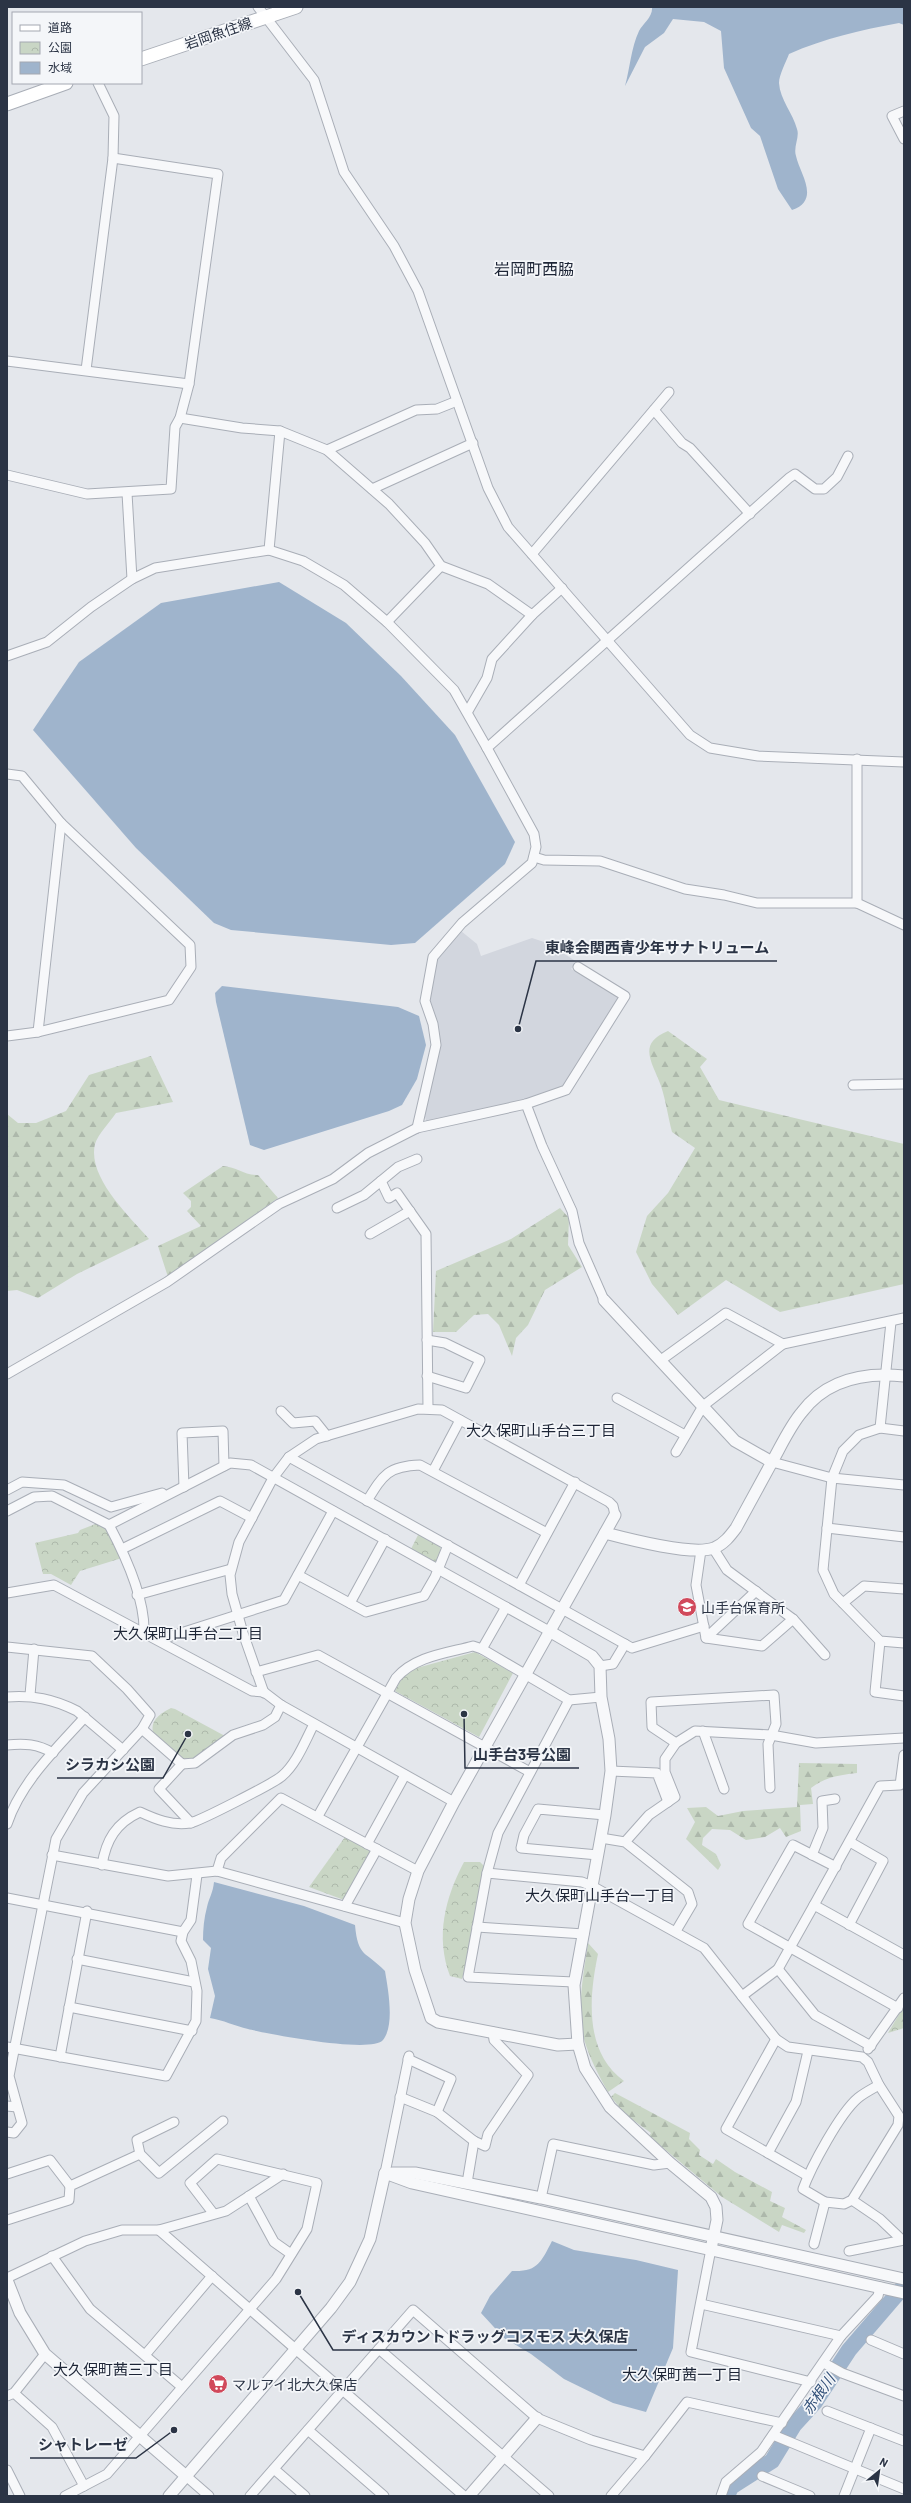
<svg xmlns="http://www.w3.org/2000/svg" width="911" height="2503" viewBox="0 0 911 2503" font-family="Barlow,'Noto Sans JP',sans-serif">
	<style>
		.built { fill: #d2d6de }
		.forest { fill: url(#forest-firs) }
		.park { fill: url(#park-crowns) }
		.water { fill: #9fb4cc }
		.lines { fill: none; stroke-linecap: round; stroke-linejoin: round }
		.river { stroke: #9fb4cc; stroke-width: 16 }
		.minor-casing { stroke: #a9aeb7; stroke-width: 11 }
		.tertiary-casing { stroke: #a9aeb7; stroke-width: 13 }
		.secondary-casing { stroke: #a9aeb7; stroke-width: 15 }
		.minor { stroke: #f7f8fa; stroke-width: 9 }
		.tertiary { stroke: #f7f8fa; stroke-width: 11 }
		.secondary { stroke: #fff; stroke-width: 13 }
		.labels { text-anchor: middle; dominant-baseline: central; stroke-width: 3.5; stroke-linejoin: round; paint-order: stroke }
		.street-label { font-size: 14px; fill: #2b3445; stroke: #f4f6f9 }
		.poi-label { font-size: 14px; fill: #2b3445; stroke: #f4f6f9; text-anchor: start }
		.neighbourhood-label { font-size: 15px; fill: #1d2536; stroke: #f4f6f9 }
		.water-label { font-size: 15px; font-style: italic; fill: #34527a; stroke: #f4f6f9 }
		.quarter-label { font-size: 16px; fill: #1d2536; stroke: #f4f6f9 }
		.leader { fill: none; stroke: #2b3445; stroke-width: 1.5 }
		.callout-dot { fill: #2b3445; stroke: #f4f6f9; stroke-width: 1.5 }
		.callout-label { font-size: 15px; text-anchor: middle; font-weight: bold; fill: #2b3445; stroke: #f4f6f9; stroke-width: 3.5; stroke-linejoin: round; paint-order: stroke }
	</style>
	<defs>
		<pattern id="forest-firs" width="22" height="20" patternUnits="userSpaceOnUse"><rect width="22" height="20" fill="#c9d6c5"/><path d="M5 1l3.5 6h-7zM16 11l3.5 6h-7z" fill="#adb8ab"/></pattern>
		<pattern id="park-crowns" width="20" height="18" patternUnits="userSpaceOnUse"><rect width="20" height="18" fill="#c9d6c5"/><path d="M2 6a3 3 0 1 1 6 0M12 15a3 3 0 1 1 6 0" fill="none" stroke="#adb8ab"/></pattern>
	</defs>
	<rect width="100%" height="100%" fill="#e4e7ec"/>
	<polygon class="built" points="461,931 477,944 481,956 532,938 547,943 577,962 571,969 617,995 618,1000 564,1088 492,1111 427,1124 424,1113 439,1040 428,1001 434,960"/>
	<g class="forest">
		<path d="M668,1031L707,1059L700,1067L719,1100L904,1144V1284L780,1312L726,1280L678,1315L652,1284L636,1252L647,1216L668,1193L695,1148L672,1132C668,1117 666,1101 661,1086C653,1063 636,1044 668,1031Z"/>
		<path d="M151,1056L173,1102L116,1113C110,1122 98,1134 95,1144C87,1177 129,1216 149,1239L77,1274L38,1298L17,1290L7,1291V1114L18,1123H36L66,1111L89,1075Z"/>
		<path d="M223,1166C237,1167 243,1175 258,1175L278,1198L168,1277L158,1246L201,1226L187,1211L191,1207V1201L183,1193Z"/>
		<polygon points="560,1208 569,1218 568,1245 582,1267 545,1290 528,1325 516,1338 512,1356 499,1325 488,1314 474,1315 456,1332 433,1332 436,1271 511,1239"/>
		<path d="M799,1763L857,1764V1773C840,1775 825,1777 811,1788L813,1804L800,1805L801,1831L786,1837L780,1828L765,1837L746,1840L730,1830L712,1829L703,1838L702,1845L716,1854L721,1865L718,1870L686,1839L695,1822L687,1808L706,1807L718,1816L743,1811L797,1807Z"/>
		<path d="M588,1943L598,1954C589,1997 584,2052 624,2081L608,2092C599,2076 589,2057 584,2039C576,2011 584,1971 588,1943Z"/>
		<polygon points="615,2093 690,2133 689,2139 700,2150 699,2155 713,2164 716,2159 735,2172 772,2192 770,2201 785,2208 782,2217 806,2230 804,2233 782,2225 779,2232 722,2197 649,2136 651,2133 626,2115 611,2097"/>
	</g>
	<g class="park">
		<polygon points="98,1523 107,1530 122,1558 80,1571 71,1585 51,1574 43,1574 35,1543 78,1533 80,1530"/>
		<polygon points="419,1533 440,1545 441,1552 435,1563 411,1549"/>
		<polygon points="475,1652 513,1673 479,1737 395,1691 402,1678 413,1669"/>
		<path d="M171,1708L175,1709L225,1736L192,1759H183L153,1732C150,1720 161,1713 171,1708Z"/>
		<polygon points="345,1837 372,1851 344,1900 309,1887"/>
		<path d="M464,1862H480L485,1867L474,1933L462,1979L450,1976C435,1937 445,1898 464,1862Z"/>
		<polygon points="904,2006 904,2028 888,2033"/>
	</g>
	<g class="water">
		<path d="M652,7H904V25L899,23C861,30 825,38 789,54C786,62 779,75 779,83C780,100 793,113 797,129C800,137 793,147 796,156C800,174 821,200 792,210L778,189L760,136L751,128L724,68L721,31L704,22L673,19L664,33L645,47L625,86C630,68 631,48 639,31C643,23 653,17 652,7Z"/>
		<polygon points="279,582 346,623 401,676 455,735 515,842 505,864 415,943 391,945 231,930 214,923 136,848 33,730 79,662 161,603"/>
		<polygon points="222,986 398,1007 419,1016 426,1045 417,1079 402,1105 389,1111 264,1150 250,1145 216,1002 215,993"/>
		<path d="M214,1882L304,1906L355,1925C358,1958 366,1951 385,1971C388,1989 395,2025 383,2040C372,2054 268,2034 248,2029C235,2026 223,2020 210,2018L215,1996L208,1969L211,1948L203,1940C203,1929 204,1918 207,1907C209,1898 213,1893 214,1882Z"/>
		<path d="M552,2241L574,2250L636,2260L678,2270L673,2348L646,2412L613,2403L564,2379L531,2354L504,2338L481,2313L490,2296L512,2271C538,2272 541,2262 552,2241Z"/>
	</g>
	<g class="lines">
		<polyline class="river" points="727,2496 731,2487 772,2461 794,2425 815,2402 849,2350 904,2286"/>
		<defs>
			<g id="minor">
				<polyline points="258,7 314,80 344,172 394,246 418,291 488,488 508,527 690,735 710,748 758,756 904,762"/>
				<polyline points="904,111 892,116 904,139"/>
				<polyline points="7,361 189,384"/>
				<polyline points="86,370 113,158 114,116 98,83"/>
				<polyline points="654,410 682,443 690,448 750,514"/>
				<polyline points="180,418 242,428 280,431 327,450 389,504 425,543 441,566 488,584 532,615 562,588"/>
				<polyline points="327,450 416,410 437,409 457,401"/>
				<polyline points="7,475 87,494 171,489 175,427 180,418 189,384 218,174 113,158"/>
				<polyline points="372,489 473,443"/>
				<polyline points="127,493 132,579"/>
				<polyline points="269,550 303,561 344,585 387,622 454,690 487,748"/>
				<polyline points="532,554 669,392"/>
				<polyline points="387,622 441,566"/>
				<polyline points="7,656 47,642 91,607 132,579 155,568 269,550 280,431"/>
				<polyline points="468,711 487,678 492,659 532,615"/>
				<polyline points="857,759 857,903 904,925"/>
				<polyline points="7,774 22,776 61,823 190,945 191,967 169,1000 38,1032 7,1036"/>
				<polyline points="534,857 544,860 600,861 685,889 724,895 757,903 857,903"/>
				<polyline points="38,1032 61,823"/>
				<polyline points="853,1085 904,1084"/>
				<polyline points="526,1104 542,1146 572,1211 579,1243 604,1300"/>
				<polyline points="417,1128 436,1045 433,1024 425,1001 433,957 462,923 532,863 536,847 534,834 487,748 789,478 795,474 815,489 824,489 837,477 848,456"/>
				<polyline points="381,1181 389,1198 397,1193 426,1234 428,1408"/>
				<polyline points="337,1208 364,1195 398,1167 417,1159"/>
				<polyline points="370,1234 410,1211"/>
				<polyline points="427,1340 445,1343 480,1360 466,1388 427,1376"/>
				<polyline points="661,1360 726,1313 783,1344 904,1318"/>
				<polyline points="7,1374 167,1282 279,1204 333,1179 368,1153 417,1128 526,1104 566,1090 625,996 578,967"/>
				<polyline points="617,1398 685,1435"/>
				<polyline points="281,1411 293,1423 315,1421 327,1436"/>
				<polyline points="880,1428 891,1322"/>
				<polyline points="904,1431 880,1428 859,1435 843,1451 832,1478 823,1570 834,1594 880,1641 904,1643"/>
				<polyline points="676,1452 703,1406 783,1344"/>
				<polyline points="289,1457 632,1648 704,1626"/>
				<polyline points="772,1462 832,1478 904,1485"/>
				<polyline points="433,1471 460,1420"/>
				<polyline points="184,1487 182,1433 223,1431 224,1466"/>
				<polyline points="7,1490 22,1482 64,1485 111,1507 162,1493 164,1495"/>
				<path d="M367,1501C383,1475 388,1466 420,1465L547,1533"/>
				<polyline points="7,1511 34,1497 52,1496 109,1525 230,1463 251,1465 549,1631"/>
				<path d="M109,1525C125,1555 145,1597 144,1632"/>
				<polyline points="827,1528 904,1537"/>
				<polyline points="713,1548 727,1570 793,1619 825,1655"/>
				<polyline points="122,1549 220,1501 252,1518"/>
				<polyline points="701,1550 696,1585 706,1638 762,1646 793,1619"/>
				<polyline points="298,1575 366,1612 424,1596 435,1577 448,1545"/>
				<polyline points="519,1585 575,1482"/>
				<polyline points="7,1593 54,1585 252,1691 264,1692 281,1705 454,1802"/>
				<polyline points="137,1595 231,1569"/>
				<polyline points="350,1603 385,1539"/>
				<polyline points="843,1603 864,1586 904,1589"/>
				<polyline points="506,1607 482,1649 569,1700 601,1697"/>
				<polyline points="706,1638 756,1591"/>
				<polyline points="159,1640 284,1600 333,1511"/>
				<polyline points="880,1641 875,1692 904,1696"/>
				<polyline points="7,1647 92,1656 127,1689 150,1715 142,1729 83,1793 56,1839 9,2076 22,2123 14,2133 7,2132"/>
				<polyline points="600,1666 613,1664 625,1644"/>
				<polyline points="256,1672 318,1655 530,1772"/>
				<polyline points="264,1693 243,1633 232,1594 230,1575 239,1542 273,1478 289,1457 316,1439 418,1409 442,1410 609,1502 613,1506 615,1515"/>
				<polyline points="30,1695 34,1649"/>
				<path d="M7,1697C33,1695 53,1699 77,1711L123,1750"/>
				<polyline points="569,1700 498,1833 487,1873 468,1977 574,1982"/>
				<polyline points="142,1729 182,1764 195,1763 233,1735 263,1725 275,1717 281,1705"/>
				<polyline points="703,1731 724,1789"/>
				<polyline points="676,1743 652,1727 651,1702 774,1695 776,1724 768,1744 770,1788"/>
				<path d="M7,1745C24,1743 38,1744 53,1753"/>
				<polyline points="182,1764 159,1789 191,1823"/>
				<polyline points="611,1771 657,1773 668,1802"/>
				<path d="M318,1816L396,1678C415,1656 447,1653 473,1646L482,1649"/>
				<path d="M7,1824C21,1782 56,1749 85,1717"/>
				<polyline points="601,1838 625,1842 688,1892 692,1904 676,1931"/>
				<polyline points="625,1842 649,1815 675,1797 665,1772 665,1759 676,1743 695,1731 771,1735 816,1743 904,1738"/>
				<polyline points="367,1844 405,1775"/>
				<polyline points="52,1855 168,1876 217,1871 405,1923"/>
				<polyline points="598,1855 521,1848 524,1835 538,1809 605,1815"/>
				<polyline points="812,1855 823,1828 822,1801 835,1799"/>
				<path d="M102,1865C106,1840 116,1823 140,1812C155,1819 172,1826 190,1823C200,1821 274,1783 282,1776C297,1763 305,1741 314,1724"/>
				<polyline points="836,1867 793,1845 748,1924 898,2008"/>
				<polyline points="217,1871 221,1858 281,1798 418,1871"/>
				<polyline points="487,1873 582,1882 592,1886 704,1948 776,2039 788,2047 862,2057 868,2062 879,2085 899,2116 898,2125 852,2200 844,2204 825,2202 814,2244"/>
				<polyline points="7,1898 183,1932"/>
				<polyline points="814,1905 880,1786 900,1785 904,1755"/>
				<polyline points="345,1906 377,1849"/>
				<polyline points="849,1925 883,1861 850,1842"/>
				<polyline points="477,1927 584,1934"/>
				<polyline points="77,1959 194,1982"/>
				<polyline points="778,1969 815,2015 871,2046"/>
				<polyline points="742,1996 778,1969 814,1905 904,1955"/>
				<polyline points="69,2007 192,2031"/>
				<polyline points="776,2039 726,2129 808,2176"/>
				<polyline points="7,2047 166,2076 196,2021 197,1991 191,1961 181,1941 183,1932 191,1920 197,1875"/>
				<polyline points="868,2049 904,1998"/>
				<polyline points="60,2057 87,1911"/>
				<polyline points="408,2059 451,2079 437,2112"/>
				<polyline points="400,2097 437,2112 474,2141 485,2146 488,2134 528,2075 494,2040 493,2032"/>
				<polyline points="7,2106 17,2107"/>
				<polyline points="174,2122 137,2140 140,2154 159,2173 223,2121"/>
				<polyline points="768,2153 796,2102 808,2051"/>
				<polyline points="385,2173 409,2056"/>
				<polyline points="7,2174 50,2160 70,2186"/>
				<polyline points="467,2183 474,2141"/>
				<polyline points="249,2196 274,2242 291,2254"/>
				<polyline points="541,2198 553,2144 654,2165 670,2163"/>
				<polyline points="852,2200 880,2219 901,2239"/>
				<path d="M825,2202L803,2189C811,2167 840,2113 858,2098C864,2093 872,2089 879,2085"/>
				<polyline points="7,2220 69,2200 70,2186 140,2154"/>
				<polyline points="159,2230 464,2496"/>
				<polyline points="711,2249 691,2352 811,2382"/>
				<polyline points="849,2251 904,2240"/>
				<polyline points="52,2256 90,2309 182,2387"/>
				<polyline points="7,2278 85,2241 122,2230 159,2230 226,2211 283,2174"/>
				<polyline points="701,2304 841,2336"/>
				<polyline points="871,2340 904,2354"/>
				<polyline points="379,2349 549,2496"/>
				<polyline points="145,2355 212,2276"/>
				<polyline points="824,2363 842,2373 904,2396"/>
				<polyline points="14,2393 52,2427 84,2486"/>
				<polyline points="7,2396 14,2393 45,2354"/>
				<polyline points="827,2411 904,2441"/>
				<polyline points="308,2430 384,2496"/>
				<polyline points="773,2435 904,2489"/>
				<polyline points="274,2469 305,2496"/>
				<polyline points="7,2470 20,2496"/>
				<polyline points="186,2476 209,2496"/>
				<polyline points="762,2476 810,2496"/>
				<polyline points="65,2496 107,2474 276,2279 307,2229 317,2183 217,2159 190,2183 213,2213"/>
				<polyline points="250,2496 413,2310 537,2418 591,2440 645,2456 687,2402 782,2423"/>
				<polyline points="611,2496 645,2456"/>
				<polyline points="721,2496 726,2482 761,2452 841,2336 878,2296 880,2287"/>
				<polyline points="844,2496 871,2428"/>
			</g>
			<g id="tertiary">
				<path d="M604,1300L735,1441L772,1462L736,1528C730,1536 724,1544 714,1548C692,1556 628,1539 605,1533"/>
				<path d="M772,1462C781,1446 790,1426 802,1412C827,1379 865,1372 904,1376"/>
				<polyline points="549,1631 592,1656 600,1666 601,1697 609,1739 611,1771 605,1815 574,1985 578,2044 585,2068 610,2107 670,2163 711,2197 716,2207 717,2220 711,2249"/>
				<polyline points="578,2044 558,2045 438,2022 431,2018 415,1970 405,1923 409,1899 418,1871 454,1802 615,1515"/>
				<polyline points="385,2173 412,2183 904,2293"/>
				<polyline points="392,2173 415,2173 541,2198 904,2279"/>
				<polyline points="7,2280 20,2313 45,2354 186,2476"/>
				<polyline points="169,2496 331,2308 350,2282 370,2239 385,2173"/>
				<polyline points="469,2496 537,2418"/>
			</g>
			<g id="secondary">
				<polyline points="141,59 296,7"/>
				<polyline points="7,104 66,83"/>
			</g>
		</defs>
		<use href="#minor" class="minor-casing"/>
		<use href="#tertiary" class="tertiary-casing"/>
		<use href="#secondary" class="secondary-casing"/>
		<use href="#minor" class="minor"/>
		<use href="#tertiary" class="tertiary"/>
		<use href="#secondary" class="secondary"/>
	</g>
	<defs>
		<symbol id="school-disc" viewBox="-11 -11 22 22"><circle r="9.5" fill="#d1495b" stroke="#f4f6f9"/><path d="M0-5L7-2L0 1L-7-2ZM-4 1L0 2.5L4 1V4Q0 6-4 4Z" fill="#fff"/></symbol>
		<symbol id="supermarket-disc" viewBox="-11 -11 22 22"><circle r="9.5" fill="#d1495b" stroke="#f4f6f9"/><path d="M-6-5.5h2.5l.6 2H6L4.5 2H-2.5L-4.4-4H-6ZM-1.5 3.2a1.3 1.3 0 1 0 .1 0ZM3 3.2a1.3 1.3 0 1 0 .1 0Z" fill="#fff"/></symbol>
	</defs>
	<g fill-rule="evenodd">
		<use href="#school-disc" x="676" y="1596" width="22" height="22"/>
		<use href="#supermarket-disc" x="207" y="2373" width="22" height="22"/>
	</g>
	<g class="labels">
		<g class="street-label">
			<text transform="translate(218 33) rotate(-19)">岩岡魚住線</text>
		</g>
		<g class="poi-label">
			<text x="701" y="1607">山手台保育所</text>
			<text x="232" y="2384">マルアイ北大久保店</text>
		</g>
		<g class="neighbourhood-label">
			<text x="541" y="1430">大久保町山手台三丁目</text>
			<text x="188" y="1633">大久保町山手台二丁目</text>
			<text x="600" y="1895">大久保町山手台一丁目</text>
			<text x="113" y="2369">大久保町茜三丁目</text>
			<text x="682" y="2374">大久保町茜一丁目</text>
		</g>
		<g class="water-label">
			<text transform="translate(818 2394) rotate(-55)">赤根川</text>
		</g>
		<g class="quarter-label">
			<text x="534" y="268">岩岡町西脇</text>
		</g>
	</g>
	<path class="leader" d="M518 1029L536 961H777M464 1714L465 1768H579M188 1734L163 1778H57M298 2292L333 2350H637M174 2430L136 2458H30"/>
	<g class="callout-dot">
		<circle cx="518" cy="1029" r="4"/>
		<circle cx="464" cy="1714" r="4"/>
		<circle cx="188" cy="1734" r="4"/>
		<circle cx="298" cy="2292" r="4"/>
		<circle cx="174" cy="2430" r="4"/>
	</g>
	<g class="callout-label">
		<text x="657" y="953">東峰会関西青少年サナトリューム</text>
		<text x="522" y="1760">山手台3号公園</text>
		<text x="110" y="1770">シラカシ公園</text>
		<text x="485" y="2342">ディスカウントドラッグコスモス 大久保店</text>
		<text x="83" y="2450">シャトレーゼ</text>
	</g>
	<rect width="911" height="2503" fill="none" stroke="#2b3445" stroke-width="16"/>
	<rect x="12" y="12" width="130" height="72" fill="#f4f6f9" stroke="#a4a8b1"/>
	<rect x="20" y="25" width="20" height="6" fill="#ffffff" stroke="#a4a8b1"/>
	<text x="48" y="32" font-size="12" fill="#2b3445">道路</text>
	<rect x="20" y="42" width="20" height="12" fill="url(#park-crowns)" stroke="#a4a8b1"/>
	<text x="48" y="52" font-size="12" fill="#2b3445">公園</text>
	<rect x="20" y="62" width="20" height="12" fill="#9fb4cc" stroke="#a4a8b1"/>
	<text x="48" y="72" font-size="12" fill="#2b3445">水域</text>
	<g transform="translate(879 2471) rotate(29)" stroke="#f4f6f9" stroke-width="3" paint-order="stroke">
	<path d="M0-3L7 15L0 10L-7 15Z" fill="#2b3445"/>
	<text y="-6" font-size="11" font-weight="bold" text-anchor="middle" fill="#2b3445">N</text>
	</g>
</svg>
